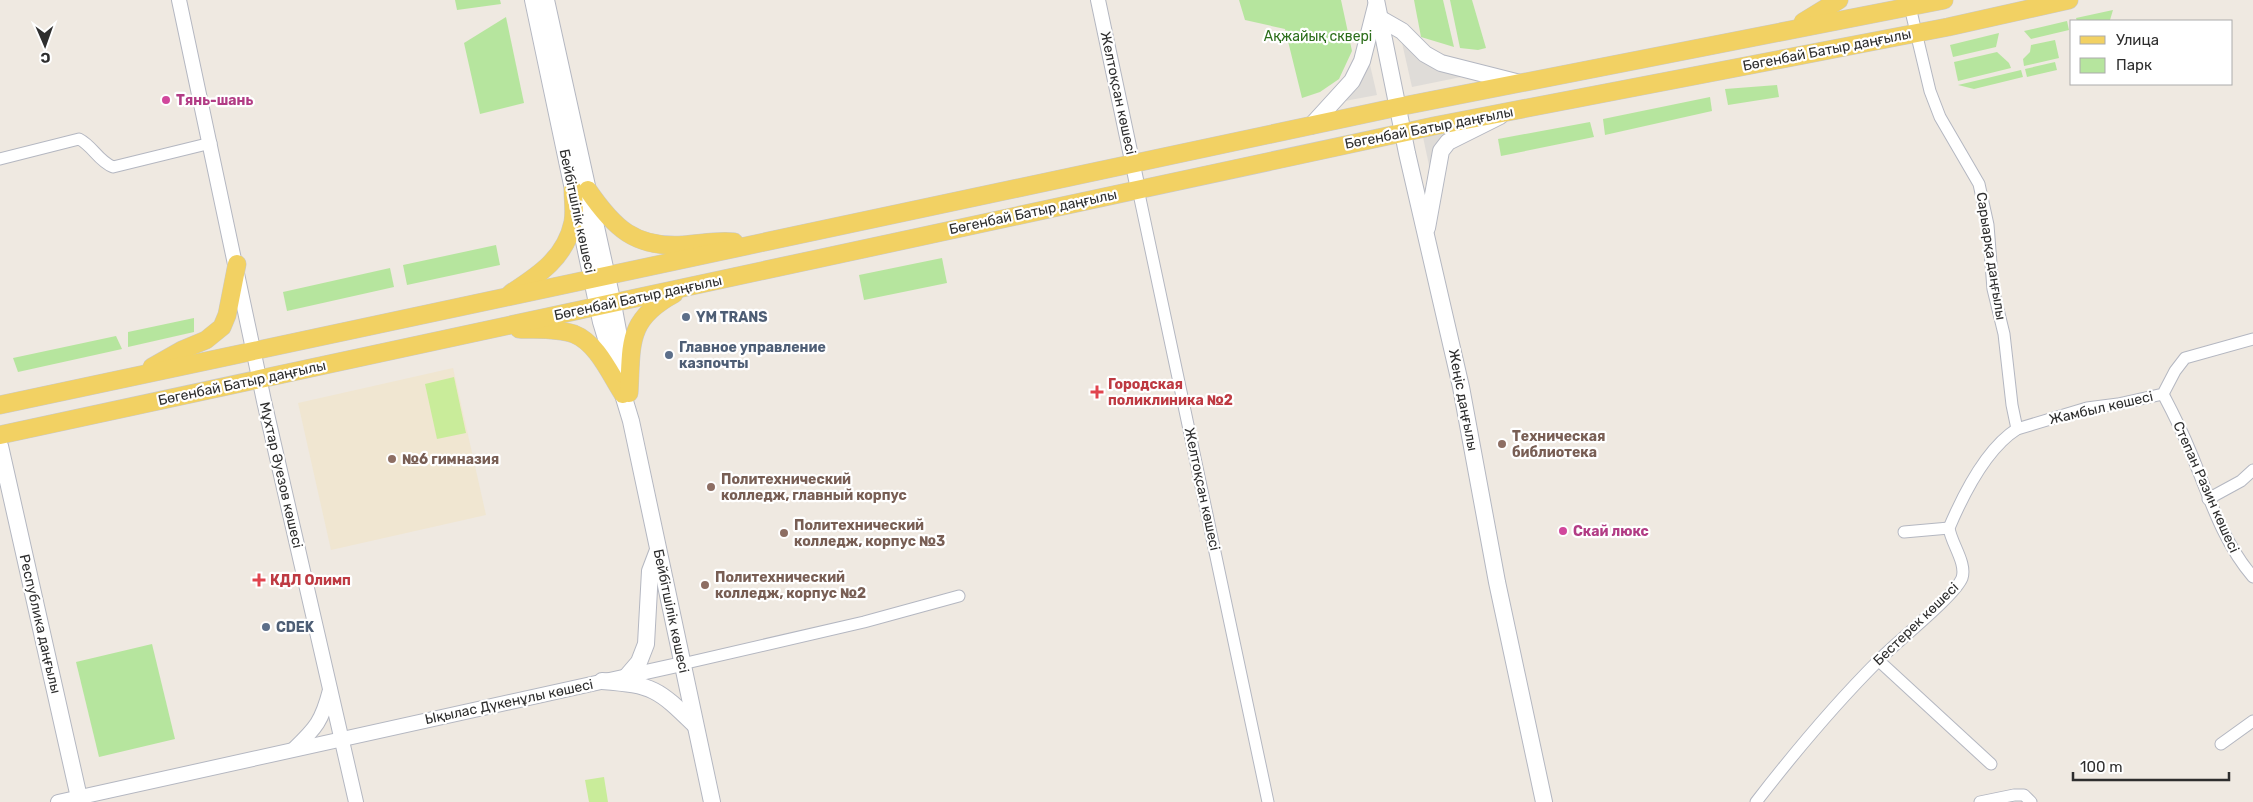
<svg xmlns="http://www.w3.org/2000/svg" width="2253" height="802" viewBox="0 0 2253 802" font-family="Rubik,sans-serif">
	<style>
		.education { fill: #f0e6d1 }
		.green { fill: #b6e59e }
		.pitch { fill: #c9ec9a }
		.plaza { fill: #dfdcd8 }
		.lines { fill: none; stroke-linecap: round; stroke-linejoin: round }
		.minor-casing { stroke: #b4b7c1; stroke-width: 13 }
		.tertiary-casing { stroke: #b4b7c1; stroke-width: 16 }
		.secondary-casing { stroke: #b4b7c1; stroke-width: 18 }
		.primary-casing { stroke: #c9c9c9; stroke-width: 19 }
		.minor { stroke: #fff; stroke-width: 11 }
		.tertiary { stroke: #fff; stroke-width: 14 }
		.secondary { stroke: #fff; stroke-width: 16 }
		.primary { stroke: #f2d163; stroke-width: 18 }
		.hotel-dot { fill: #d1479c; stroke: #fff; stroke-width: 2 }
		.service-dot { fill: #5c6f8a; stroke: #fff; stroke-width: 2 }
		.health-dot { fill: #e0444e; stroke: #fff; stroke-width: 2 }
		.education-dot { fill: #8d6e63; stroke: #fff; stroke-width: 2 }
		.labels { text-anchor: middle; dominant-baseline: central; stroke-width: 4.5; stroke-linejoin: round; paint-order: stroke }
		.park-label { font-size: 14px; fill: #2c6e1b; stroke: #fff }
		.street-label { font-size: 14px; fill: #2e2e2e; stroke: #fff }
		.hotel-label { font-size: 14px; font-weight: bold; fill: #b23c85; stroke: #fff; text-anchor: start }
		.service-label { font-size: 14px; font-weight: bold; fill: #4e5e75; stroke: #fff; text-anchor: start }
		.health-label { font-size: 14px; font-weight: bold; fill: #be3a42; stroke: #fff; text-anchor: start }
		.education-label { font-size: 14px; font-weight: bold; fill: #785e54; stroke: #fff; text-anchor: start }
	</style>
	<rect width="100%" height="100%" fill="#efe9e1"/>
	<polygon class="education" points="453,368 486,515 331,550 298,403"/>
	<g class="green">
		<polygon points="455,0 500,0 501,4 457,10"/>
		<polygon points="1239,0 1341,0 1352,51 1339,79 1320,92 1302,98 1285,29 1245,20"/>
		<polygon points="1414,0 1443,0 1454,47 1421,37"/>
		<polygon points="1450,0 1472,0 1486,48 1478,50 1460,48"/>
		<polygon points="2113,10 2110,20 2077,21 2076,18"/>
		<polygon points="506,17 524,103 480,114 464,43"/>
		<polygon points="2067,21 2069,30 2031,39 2024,31"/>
		<polygon points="1999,33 1996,47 1953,57 1950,45"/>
		<polygon points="2055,40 2059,58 2024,66 2023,59 2030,52 2031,45"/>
		<polygon points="1997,52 2009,63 2011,68 1958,81 1954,62"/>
		<polygon points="2055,62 2057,70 2027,77 2025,69"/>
		<polygon points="2021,70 2023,77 1974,89 1958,85"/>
		<polygon points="1777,85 1779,97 1728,105 1725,89"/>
		<polygon points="1710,97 1712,111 1605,135 1603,119"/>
		<polygon points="1590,122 1594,137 1501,156 1498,139"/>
		<polygon points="496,245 500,265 407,285 403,265"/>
		<polygon points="942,258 947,283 864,300 859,275"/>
		<polygon points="390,268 394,287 287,311 283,292"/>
		<polygon points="194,318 194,332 128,347 128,332"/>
		<polygon points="116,336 122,349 18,372 13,358"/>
		<polygon points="152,644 175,739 99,757 76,662"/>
	</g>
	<g class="pitch">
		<polygon points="454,377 466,433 437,439 425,384"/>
		<polygon points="604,777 608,802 589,802 585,780"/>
	</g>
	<g class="plaza">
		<polygon points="1400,34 1471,75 1412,87"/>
		<polygon points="1367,52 1377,95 1334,103"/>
		<polygon points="1454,132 1433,184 1423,137"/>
	</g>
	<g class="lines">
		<defs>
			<g id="minor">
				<polyline points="1910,7 1930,91 1940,117 1979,184 1988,225 1993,289 2004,334 2012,405 2017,429"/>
				<path d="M0,159L79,139C93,146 98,161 113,167L211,143"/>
				<polyline points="1138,189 1268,802"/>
				<path d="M2163,394C2173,413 2183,433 2191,453C2209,496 2222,541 2253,577"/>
				<polyline points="2208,499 2241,481 2253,470"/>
				<polyline points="1904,532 1949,528"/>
				<polyline points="1878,660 1991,764"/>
				<polyline points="682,664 864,622 959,596"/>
				<polyline points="2221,744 2253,721"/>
				<path d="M1756,802C1794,753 1834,705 1878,661C1894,644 1955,596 1962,578C1967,563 1951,543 1949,528C1963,495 1987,448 2017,429L2087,408L2118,404L2163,394L2175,371L2185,358L2253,339"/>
				<polyline points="1980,802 2014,795 2024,795 2031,802"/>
			</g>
			<g id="tertiary">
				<polyline points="179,0 264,401 356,802"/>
				<polyline points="1098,0 1138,189"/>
				<path d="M294,749C316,728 322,721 330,690"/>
				<polyline points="58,802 682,664"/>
			</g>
			<g id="secondary">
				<polyline points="533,0 601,322 631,421 712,802"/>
				<polyline points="546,0 613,304 626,374"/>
				<polyline points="1376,0 1407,153 1461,387 1497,582 1544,802"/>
				<polyline points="1381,19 1402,31 1425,54 1441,63 1520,83"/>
				<polyline points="1311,126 1352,81 1362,61 1376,6"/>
				<polyline points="1427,228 1441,151 1448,142 1500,116"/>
				<polyline points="0,446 80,802"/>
				<polyline points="627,676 639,662 646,644 650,571 658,550"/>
				<path d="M602,681C654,685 658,689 695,725"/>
			</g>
			<g id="primary">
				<polyline points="1803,22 1839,0"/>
				<path d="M588,190C614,228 635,248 683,245C701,244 716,240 734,242"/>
				<path d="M511,293C539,275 566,257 573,222C575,212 573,200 573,190"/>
				<path d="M519,329C536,330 557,328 574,334C597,343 610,374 623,394"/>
				<polyline points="152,367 182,350 206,340 222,327 227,315 237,264"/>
				<path d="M629,393C632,344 626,320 674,294"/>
				<polyline points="0,405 1398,107 1944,0"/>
				<polyline points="0,435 1434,126 1948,27 2069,0"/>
			</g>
		</defs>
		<use href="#minor" class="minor-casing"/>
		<use href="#tertiary" class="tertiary-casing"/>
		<use href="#secondary" class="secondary-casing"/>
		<use href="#primary" class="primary-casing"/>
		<use href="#minor" class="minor"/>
		<use href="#tertiary" class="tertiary"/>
		<use href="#secondary" class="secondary"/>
		<use href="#primary" class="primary"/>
	</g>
	<g class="hotel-dot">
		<circle cx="166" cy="100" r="5"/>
		<circle cx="1563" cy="531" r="5"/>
	</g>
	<g class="service-dot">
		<circle cx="686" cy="317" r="5"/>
		<circle cx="669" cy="355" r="5"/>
		<circle cx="266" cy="627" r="5"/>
	</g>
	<g class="health-dot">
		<path d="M1094.5 384.5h5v5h5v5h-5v5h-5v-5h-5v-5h5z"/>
		<path d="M256.5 572.5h5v5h5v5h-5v5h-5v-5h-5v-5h5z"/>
	</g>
	<g class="education-dot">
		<circle cx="1502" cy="444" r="5"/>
		<circle cx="392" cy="459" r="5"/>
		<circle cx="711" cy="487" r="5"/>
		<circle cx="784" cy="533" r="5"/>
		<circle cx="705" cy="585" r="5"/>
	</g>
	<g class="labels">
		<g class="park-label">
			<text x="1318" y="36">Ақжайық сквері</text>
		</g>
		<g class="street-label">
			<text transform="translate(1827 50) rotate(-11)">Бөгенбай Батыр даңғылы</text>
			<text transform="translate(1118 93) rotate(78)">Желтоқсан көшесі</text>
			<text transform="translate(1429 128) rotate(-11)">Бөгенбай Батыр даңғылы</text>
			<text transform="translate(577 211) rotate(78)">Бейбітшілік көшесі</text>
			<text transform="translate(1033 212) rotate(-12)">Бөгенбай Батыр даңғылы</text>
			<text transform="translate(1991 256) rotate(81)">Сарыарқа даңғылы</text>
			<text transform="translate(638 298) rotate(-12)">Бөгенбай Батыр даңғылы</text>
			<text transform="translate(242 383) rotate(-12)">Бөгенбай Батыр даңғылы</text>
			<text transform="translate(1463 400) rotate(79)">Жеңіс даңғылы</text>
			<text transform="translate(2101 408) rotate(-13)">Жамбыл көшесі</text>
			<text transform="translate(281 475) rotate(77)">Мұхтар Әуезов көшесі</text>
			<text transform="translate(2206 487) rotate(66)">Степан Разин көшесі</text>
			<text transform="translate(1202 489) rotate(78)">Желтоқсан көшесі</text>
			<text transform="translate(671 611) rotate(78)">Бейбітшілік көшесі</text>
			<text transform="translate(40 624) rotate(77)">Республика даңғылы</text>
			<text transform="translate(1916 624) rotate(-44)">Бестерек көшесі</text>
			<text transform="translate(509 702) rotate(-12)">Ықылас Дүкенұлы көшесі</text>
		</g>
		<g class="hotel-label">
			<text x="176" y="100">Тянь-шань</text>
			<text x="1573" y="531">Скай люкс</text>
		</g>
		<g class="service-label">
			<text x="696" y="317">YM TRANS</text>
			<text x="679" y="347">Главное управление<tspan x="679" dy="16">казпочты</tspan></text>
			<text x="276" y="627">CDEK</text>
		</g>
		<g class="health-label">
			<text x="1108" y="384">Городская<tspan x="1108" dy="16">поликлиника №2</tspan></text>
			<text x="270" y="580">КДЛ Олимп</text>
		</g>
		<g class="education-label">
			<text x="1512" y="436">Техническая<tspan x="1512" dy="16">библиотека</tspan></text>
			<text x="402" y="459">№6 гимназия</text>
			<text x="721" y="479">Политехнический<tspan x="721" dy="16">колледж, главный корпус</tspan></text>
			<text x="794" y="525">Политехнический<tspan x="794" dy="16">колледж, корпус №3</tspan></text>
			<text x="715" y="577">Политехнический<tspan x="715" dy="16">колледж, корпус №2</tspan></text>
		</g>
	</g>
	<rect x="2070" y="20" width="162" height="65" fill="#ffffff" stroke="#ababab"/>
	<rect x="2080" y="36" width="25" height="8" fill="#f2d163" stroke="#ababab"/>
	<text x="2116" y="45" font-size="15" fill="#2e2e2e">Улица</text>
	<rect x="2080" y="58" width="25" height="15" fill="#b6e59e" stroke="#ababab"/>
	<text x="2116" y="70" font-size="15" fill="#2e2e2e">Парк</text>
	<g transform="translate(45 45) rotate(178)" stroke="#ffffff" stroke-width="4" paint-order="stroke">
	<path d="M0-4L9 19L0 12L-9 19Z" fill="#2e2e2e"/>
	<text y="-8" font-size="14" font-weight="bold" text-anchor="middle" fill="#2e2e2e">С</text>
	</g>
	<path d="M2073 772v8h156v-8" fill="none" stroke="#2e2e2e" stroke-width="2.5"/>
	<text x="2080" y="772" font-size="15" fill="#2e2e2e" stroke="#ffffff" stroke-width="4" paint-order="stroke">100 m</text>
</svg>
